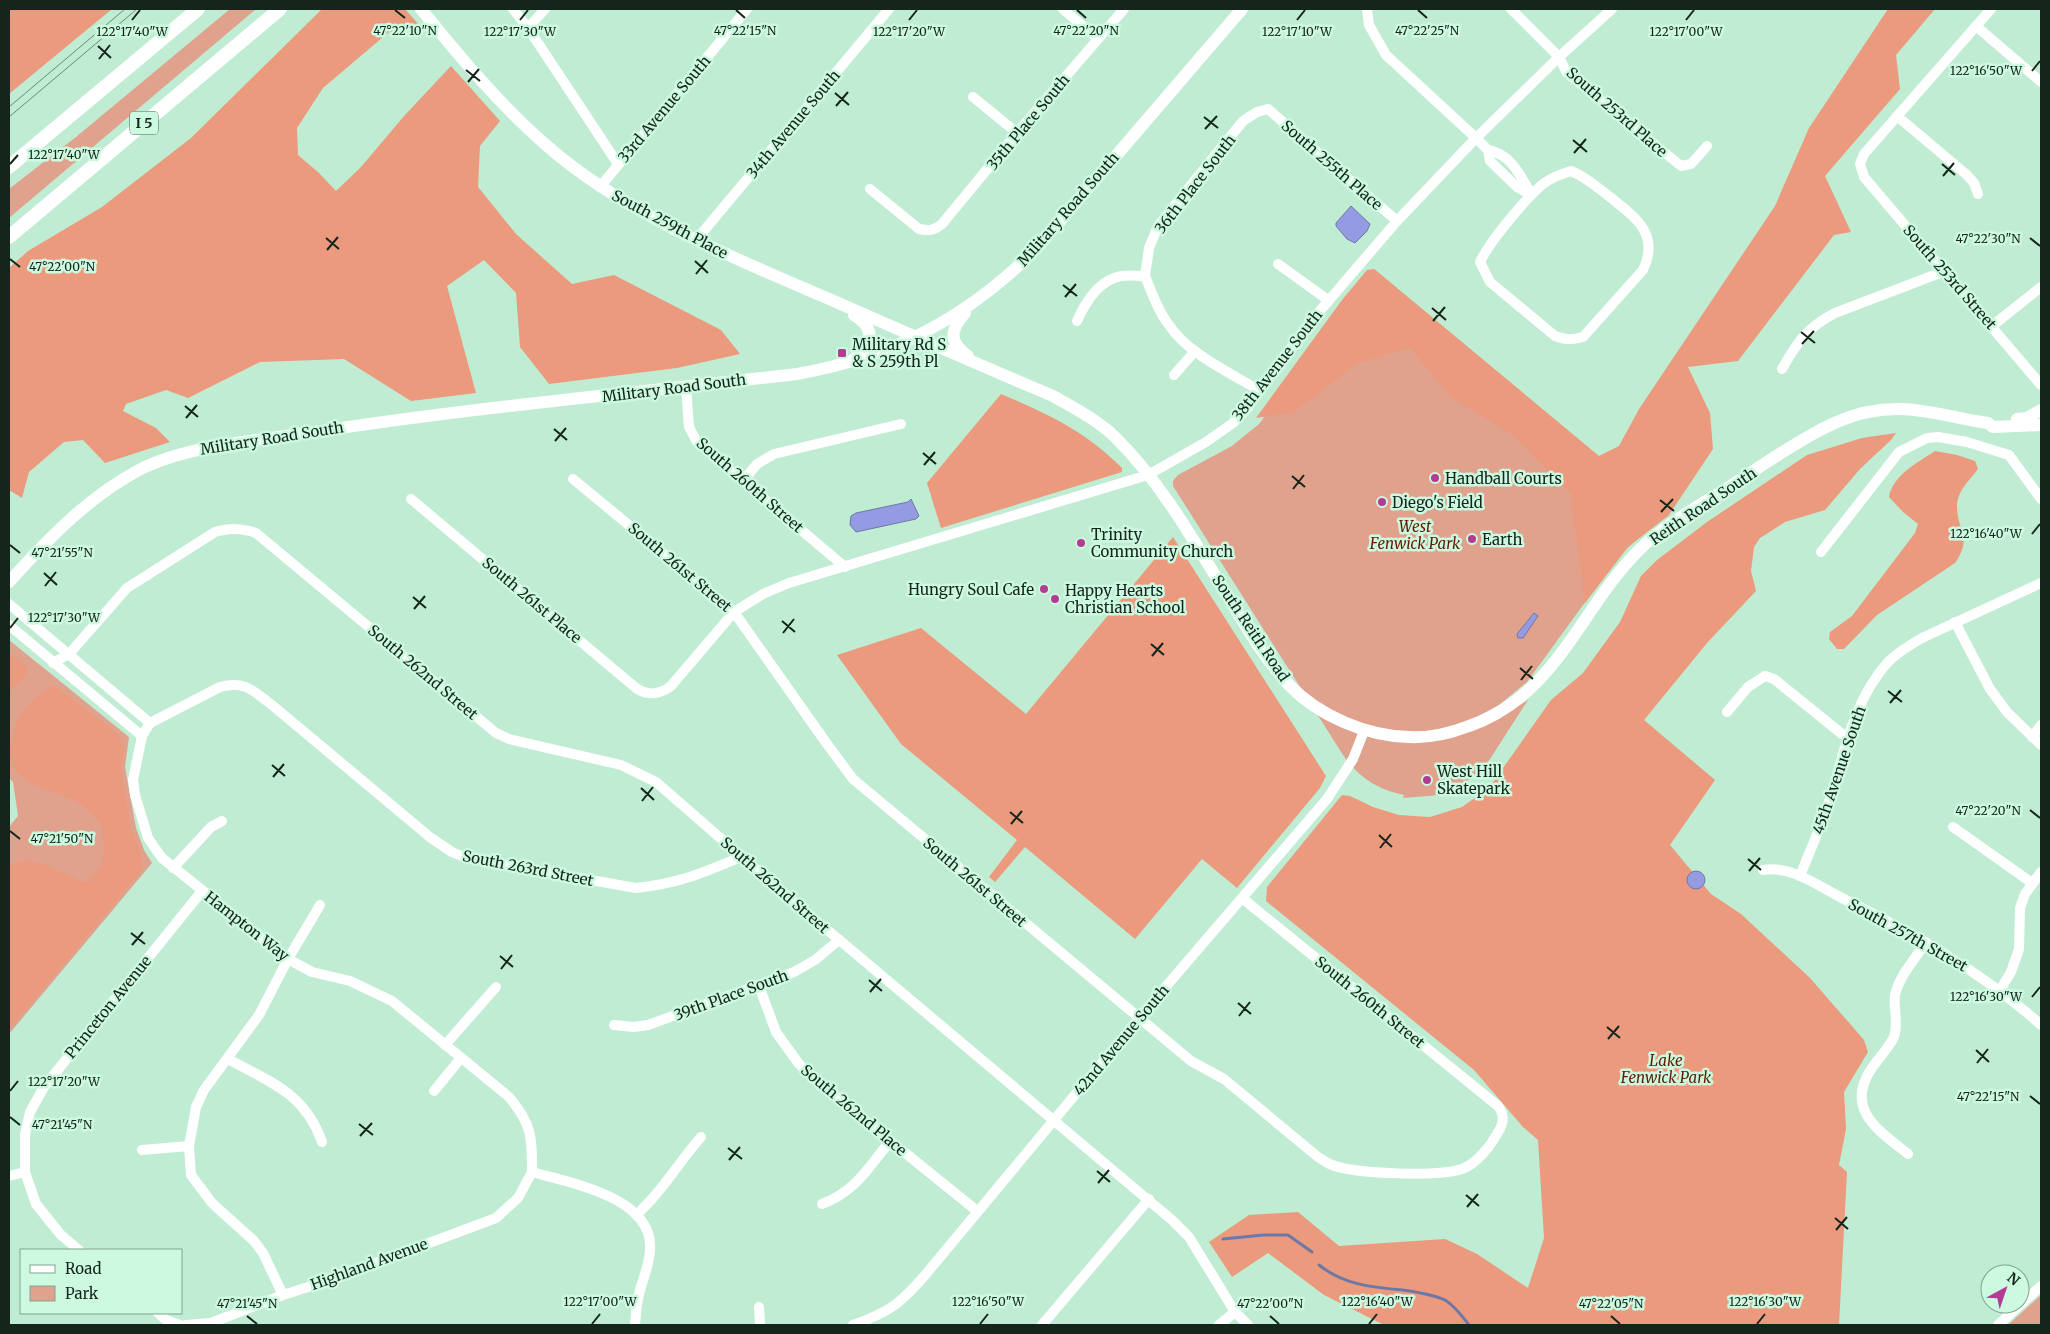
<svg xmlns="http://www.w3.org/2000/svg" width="2050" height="1334" viewBox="0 0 2050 1334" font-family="Merriweather,serif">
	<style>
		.green { fill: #e0a28d }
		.forest { fill: #eb9a7e }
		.water { fill: #959be3; stroke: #6e78a7 }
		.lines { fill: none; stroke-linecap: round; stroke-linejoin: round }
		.stream { stroke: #6e78a7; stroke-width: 3 }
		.minor { stroke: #fff; stroke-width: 10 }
		.major { stroke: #fff; stroke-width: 12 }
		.highway { stroke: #fff; stroke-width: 14 }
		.tram { stroke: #6b8a79; stroke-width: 1 }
		.ticks { fill: none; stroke: #14251c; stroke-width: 2 }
		.poi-dot { fill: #b23c93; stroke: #ccf9df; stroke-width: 2 }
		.labels { text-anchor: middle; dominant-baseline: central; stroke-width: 5; stroke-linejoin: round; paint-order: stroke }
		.shield { fill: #ccf9df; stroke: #4b6556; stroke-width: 1 }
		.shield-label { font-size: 14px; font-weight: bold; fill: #14251c }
		.street-label { font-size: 15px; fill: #14251c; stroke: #ccf9df }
		.poi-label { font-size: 15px; fill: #14251c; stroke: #ccf9df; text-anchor: start }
		.park-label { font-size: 15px; font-style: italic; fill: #611a00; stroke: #ccf9df }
		.ticks-label { font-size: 12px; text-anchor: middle; fill: #14251c; stroke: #ccf9df; stroke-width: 5; stroke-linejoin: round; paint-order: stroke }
	</style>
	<rect width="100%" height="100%" fill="#bfecd2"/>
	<g class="green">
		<polygon points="230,9 256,9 9,218 9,189 76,137"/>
		<path d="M1374,269L1669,515L1638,538L1618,557L1527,682L1499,705L1473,719L1483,727L1528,700L1490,759L1476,775L1459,786L1439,795L1403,798L1404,795C1378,790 1358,777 1343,755L1173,486V481L1178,475L1232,446L1259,424L1355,292Z"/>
		<polygon points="9,640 129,737 125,767 136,828 144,850 152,863 9,1034 9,827 18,816 13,782 9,778"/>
		<polygon points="2041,1295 2041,1325 2008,1325"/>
	</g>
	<g class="forest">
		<polygon points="9,9 112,9 9,94"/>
		<polygon points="322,9 405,9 422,28 389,32 323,88 297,128 298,155 319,173 336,191 361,167 405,115 451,66 500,121 480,146 478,187 516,234 572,284 614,275 721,330 740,354 677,368 549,384 520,347 516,293 484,260 447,286 476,393 411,401 344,359 260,362 188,398 166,390 126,404 123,411 156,428 170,442 105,463 83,440 64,442 29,472 22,498 9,490 9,268 28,251 102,207 191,138"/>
		<polygon points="1888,9 1935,9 1896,55 1900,89 1825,176 1851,232 1834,235 1738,361 1688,367 1710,413 1713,449 1669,515 1628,547 1585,603 1571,494 1512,434 1452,398 1410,348 1358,363 1294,412 1256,418 1342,300 1367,270 1374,269 1599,456 1619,446 1639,409 1775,206 1809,128"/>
		<path d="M1001,394C1048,414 1085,431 1122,468V472L941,528L927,483Z"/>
		<polygon points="1896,433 1891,440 1860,469 1825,510 1785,522 1760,538 1754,547 1751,571 1756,591 1707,643 1644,720 1715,780 1670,845 1711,894 1741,914 1810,978 1864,1040 1868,1052 1844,1092 1846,1129 1839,1165 1847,1172 1839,1325 1384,1325 1324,1295 1268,1253 1232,1277 1209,1242 1249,1215 1298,1212 1339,1246 1445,1239 1477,1254 1528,1288 1544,1238 1538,1140 1523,1127 1474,1070 1266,901 1267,887 1342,795 1350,796 1373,807 1399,815 1430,817 1462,807 1489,788 1551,700 1583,673 1620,622 1641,576 1657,560 1707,522 1807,455 1862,438"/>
		<path d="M1935,451L1957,455L1975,461L1978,469C1970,480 1957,491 1957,506C1957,531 1973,537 1955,563L1877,615L1844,649H1837L1829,639L1830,632L1852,616L1915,533L1918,524L1903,512L1889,497C1893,475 1917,463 1935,451Z"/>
		<polygon points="1173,537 1326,776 1320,788 1237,888 1202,859 1135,939 1025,847 995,882 989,877 1017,840 901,744 837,655 921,628 1026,714"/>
		<polygon points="9,652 27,667 27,673 9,693"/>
		<path d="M53,685L118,734L124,746L121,771L131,830L141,854L142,870L9,1029V865L26,860L45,865L86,883C98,874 106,860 104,844C103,838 104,830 101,825C79,790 41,796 18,773C4,759 10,743 15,727C21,711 38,693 53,685Z"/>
	</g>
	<g class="water">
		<polygon points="1351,206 1370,224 1367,231 1355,243 1347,239 1336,226 1336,223"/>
		<polygon points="911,499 919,516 916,519 856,532 850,525 851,516 856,513 908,502"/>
		<polygon points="1534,613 1538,616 1523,638 1518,638 1517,634"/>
		<circle cx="1696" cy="880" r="9"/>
	</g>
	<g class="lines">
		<g class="stream">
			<polyline points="1223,1239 1263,1235 1288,1235 1312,1252"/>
			<path d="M1319,1265C1344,1285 1371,1287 1403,1290C1417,1292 1432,1294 1445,1300C1455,1306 1462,1316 1469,1325"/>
		</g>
		<g class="minor">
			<polyline points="513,9 528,28 618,164"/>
			<polyline points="1063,9 1098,39"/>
			<polyline points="1367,9 1369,25 1386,55 1476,138 1488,150 1490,161 1517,187 1531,195"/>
			<polyline points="1511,9 1559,57 1567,73 1681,166 1691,164 1707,146"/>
			<polyline points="1991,9 1864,154 1860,164 1864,177 2041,385"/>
			<polyline points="1976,26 2041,82"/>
			<polyline points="528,28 545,9"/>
			<polyline points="973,97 1017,133"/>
			<polyline points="1897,116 1967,175 1974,183 1978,194"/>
			<path d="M1488,150C1511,154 1520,175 1531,194"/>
			<path d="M1571,171C1586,177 1597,187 1610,197C1636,218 1660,234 1643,270L1583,337C1572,340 1566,340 1555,336L1490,282L1480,262C1490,241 1525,199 1543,184C1552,177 1561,174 1571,171Z"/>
			<polyline points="600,187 747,9"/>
			<path d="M870,189L919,229C929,231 933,231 942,224L1017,133L1124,9"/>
			<polyline points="697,239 889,9"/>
			<polyline points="1278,264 1328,300"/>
			<polyline points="1145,276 1149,248 1158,226 1243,121 1257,112 1268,109 1397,221"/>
			<path d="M1145,276C1152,293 1158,311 1169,325C1188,354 1231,373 1260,391"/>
			<path d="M1077,321C1085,303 1099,280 1121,276C1128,275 1137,276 1145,276"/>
			<polyline points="1992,326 2041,287"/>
			<path d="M1782,369C1797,342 1808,327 1835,313L1945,271"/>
			<polyline points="1174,375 1195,351"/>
			<polyline points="686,387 689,427 697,442 845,567"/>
			<path d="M573,479L734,612L827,744L853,779L1191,1061L1224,1079L1318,1157C1323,1160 1327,1163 1332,1165C1356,1174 1437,1177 1462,1169C1476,1164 1490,1147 1497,1134C1503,1125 1506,1116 1498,1106L1242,898"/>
			<polyline points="743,481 757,464 774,454 901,424"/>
			<path d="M411,499L636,688C648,696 659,695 671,686L734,612L763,594L789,583L1148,475L1206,442L1233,423L1246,410L1306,327L1397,221L1476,138L1559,57L1612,9"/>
			<polyline points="1821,552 1899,452 1927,438 1938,437 1967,442 2009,455 2041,499"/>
			<polyline points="9,604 150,723"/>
			<polyline points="1955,622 1990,689 2007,712 2041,745"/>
			<polyline points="9,625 142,736"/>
			<path d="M53,663L69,654L127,588L215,532C230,528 241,528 256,533L496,733L509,739L621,765L656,782L780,890L1172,1220L1189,1237L1235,1312L1248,1325"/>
			<polyline points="1727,712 1748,687 1765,676 1774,679 1847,738"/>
			<polyline points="2032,737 2041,725"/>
			<polyline points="1953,827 2032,883"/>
			<polyline points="173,868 211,827 222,821"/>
			<path d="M1763,870C1790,865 1817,885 1840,897C1912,933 1981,971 2041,1025"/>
			<path d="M1800,876C1809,853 1820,829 1828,805C1844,756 1852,702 1888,662C1898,652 1910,645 1922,638L2041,583"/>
			<polyline points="759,986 776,1032 799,1064 820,1084 977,1211"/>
			<polyline points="2000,990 2011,972 2019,949 2020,908 2025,894 2041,872"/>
			<polyline points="614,1025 634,1027 648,1025 794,972 815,960 839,940"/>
			<polyline points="445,1045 496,987"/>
			<path d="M228,1059C270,1082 305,1093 322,1142"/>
			<polyline points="434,1091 461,1058"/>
			<polyline points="142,1150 189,1146"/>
			<path d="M1908,1154C1881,1132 1845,1111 1870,1071C1877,1060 1888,1049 1894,1037C1899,1022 1893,1009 1895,995C1899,976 1916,958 1926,942"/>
			<polyline points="9,1176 25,1172"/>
			<path d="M822,1204C855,1192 869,1167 890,1141"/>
			<path d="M636,1215C662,1192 678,1163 701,1137"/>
			<polyline points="79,1250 61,1235 36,1204 25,1172 25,1135 30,1112 44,1087 202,891"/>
			<polyline points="283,1295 263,1253 254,1241 212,1203 191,1175 189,1146 196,1107 204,1090 259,1015 288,959 320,905"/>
			<polyline points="759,1307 760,1325"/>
			<polyline points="158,1313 166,1320 180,1325"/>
			<polyline points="186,1325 211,1323 283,1295 333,1279 496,1218 518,1198 532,1172"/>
			<path d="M635,1325C636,1316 636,1307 638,1299C641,1282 649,1268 650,1250C654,1197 570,1183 532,1172C532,1137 532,1124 509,1097L392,1001L350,981L312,972L288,959L162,858L148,838L135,795L133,780L142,736L150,723L220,687C245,680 253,691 272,705L431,838L452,852L466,858L636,888C677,884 703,873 741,857"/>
			<path d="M853,1325C890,1312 901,1303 926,1274L1138,1019L1327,799L1353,759L1364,731"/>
			<polyline points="1042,1325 1149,1199"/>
			<polyline points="1219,1325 1235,1312"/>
			<polyline points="1998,1325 2041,1286"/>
		</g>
		<g class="major">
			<path d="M421,9C460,57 500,105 546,145C623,213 733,258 827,298C902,331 977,364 1053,396C1074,408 1096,419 1114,436C1165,486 1199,550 1236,610C1252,636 1268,663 1289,685C1319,716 1366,736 1409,737C1428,738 1451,733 1469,726C1557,695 1579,610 1639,550C1665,524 1699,506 1729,487C1767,463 1824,420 1868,412C1913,403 1945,417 1988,423L1993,427L2041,425"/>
			<path d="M965,313C950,331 948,341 968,356"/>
			<path d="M854,315C877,329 872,344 854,359"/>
			<polyline points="2017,419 2027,418 2041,410"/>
			<path d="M9,582C47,540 88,497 139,470C188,445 261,440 315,432C475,407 636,393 797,374C893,357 967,318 1036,249L1242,9"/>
		</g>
		<g class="highway">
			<polyline points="9,167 198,9"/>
			<polyline points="9,237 280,9"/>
		</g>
		<g class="tram">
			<polyline points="9,107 125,9"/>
			<polyline points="9,117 137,9"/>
		</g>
	</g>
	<path class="ticks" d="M395,10L405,18M736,10L745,18M1077,10L1086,18M1418,10L1427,18M132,20L140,10M520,20L528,10M909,20L917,10M1297,20L1305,10M1686,20L1694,10M98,46L111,58M99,59L110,45M466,70L480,81M2032,71L2040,61M468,82L479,69M835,93L849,105M836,106L848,92M1204,117L1218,128M1205,129L1217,116M1573,140L1587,152M1574,153L1586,139M10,164L18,155M1942,164L1955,175M1943,176L1954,163M326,238L339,249M2030,238L2040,246M327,250L338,237M10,259L20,267M695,261L708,273M696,274L707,260M1063,285L1077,296M1065,297L1076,284M1432,308L1446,320M1433,321L1445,307M1801,332L1815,343M1802,344L1814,331M185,406L198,417M186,418L197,405M554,429L567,440M555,441L566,428M923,453L936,464M924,465L935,452M1292,476L1305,487M1293,489L1304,475M1660,500L1674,511M1661,512L1673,499M2032,534L2040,524M10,545L20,553M44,573L57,585M45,586L56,572M413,597L426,608M414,609L425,596M782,621L795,632M10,628L18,618M783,633L794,619M1151,644L1164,655M1152,656L1163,643M1520,668L1533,679M1521,680L1532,666M1888,691L1902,702M1890,703L1901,690M272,765L285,776M273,777L284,764M641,788L654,800M642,801L653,787M2030,810L2040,818M1010,812L1023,823M1011,824L1022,811M10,831L20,839M1379,835L1392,847M1380,848L1391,834M1748,859L1761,870M1749,871L1760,858M131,933L145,944M132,945L143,932M500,956L513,967M501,969L512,955M869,980L882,991M870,992L881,979M2032,997L2040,987M1238,1003L1251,1014M1239,1016L1250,1002M1607,1027L1620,1038M1608,1039L1619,1026M1976,1050L1989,1062M1977,1063L1988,1049M10,1091L18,1081M2030,1096L2040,1104M10,1117L20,1125M359,1124L373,1135M360,1136L372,1123M728,1148L742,1159M729,1160L740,1147M1097,1171L1110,1182M1098,1183L1109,1170M1466,1195L1479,1206M1467,1207L1478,1194M1835,1218L1848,1229M1836,1230L1847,1217M247,1316L257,1324M1270,1316L1279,1324M1611,1316L1620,1324M592,1324L600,1314M980,1324L988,1314M1369,1324L1377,1314M1757,1324L1765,1314"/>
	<g class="poi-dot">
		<rect x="837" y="348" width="10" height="10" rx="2.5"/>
		<circle cx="1435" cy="478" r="5"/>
		<circle cx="1382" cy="502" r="5"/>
		<circle cx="1472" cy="539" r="5"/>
		<circle cx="1081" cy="543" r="5"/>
		<circle cx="1044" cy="589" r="5"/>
		<circle cx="1055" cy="599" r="5"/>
		<circle cx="1427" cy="780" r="5"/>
	</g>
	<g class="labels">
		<rect class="shield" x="130" y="111.5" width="28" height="23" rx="4"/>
		<g class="shield-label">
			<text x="144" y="123">I 5</text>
		</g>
		<g class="street-label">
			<text transform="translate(664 109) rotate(-50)">33rd Avenue South</text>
			<text transform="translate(1617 112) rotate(41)">South 253rd Place</text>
			<text transform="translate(1028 122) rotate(-50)">35th Place South</text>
			<text transform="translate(793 124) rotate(-50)">34th Avenue South</text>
			<text transform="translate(1332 165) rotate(41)">South 255th Place</text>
			<text transform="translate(1195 184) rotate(-52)">36th Place South</text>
			<text transform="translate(1068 209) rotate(-49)">Military Road South</text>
			<text transform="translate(670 224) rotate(28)">South 259th Place</text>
			<text transform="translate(1950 277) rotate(49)">South 253rd Street</text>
			<text transform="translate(1277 365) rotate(-52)">38th Avenue South</text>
			<text transform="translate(674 388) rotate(-7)">Military Road South</text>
			<text transform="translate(272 438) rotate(-9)">Military Road South</text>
			<text transform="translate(750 485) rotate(41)">South 260th Street</text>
			<text transform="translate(1703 506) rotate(-34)">Reith Road South</text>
			<text transform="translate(680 567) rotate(40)">South 261st Street</text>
			<text transform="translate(532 600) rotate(40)">South 261st Place</text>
			<text transform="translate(1251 628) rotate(56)">South Reith Road</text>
			<text transform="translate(423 672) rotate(40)">South 262nd Street</text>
			<text transform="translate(1839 770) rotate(-71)">45th Avenue South</text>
			<text transform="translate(528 868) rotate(11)">South 263rd Street</text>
			<text transform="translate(975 882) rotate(40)">South 261st Street</text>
			<text transform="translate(775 885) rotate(41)">South 262nd Street</text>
			<text transform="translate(247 926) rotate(38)">Hampton Way</text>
			<text transform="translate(1908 935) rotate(29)">South 257th Street</text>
			<text transform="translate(731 995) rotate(-20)">39th Place South</text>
			<text transform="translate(1370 1002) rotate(39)">South 260th Street</text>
			<text transform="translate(108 1007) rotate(-51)">Princeton Avenue</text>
			<text transform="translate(1121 1040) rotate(-50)">42nd Avenue South</text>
			<text transform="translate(854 1110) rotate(40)">South 262nd Place</text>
			<text transform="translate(369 1264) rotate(-20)">Highland Avenue</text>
		</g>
		<g class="poi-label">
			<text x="852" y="344">Military Rd S<tspan x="852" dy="17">&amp; S 259th Pl</tspan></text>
			<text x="1445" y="478">Handball Courts</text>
			<text x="1392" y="502">Diego's Field</text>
			<text x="1091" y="534">Trinity<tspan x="1091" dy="17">Community Church</tspan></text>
			<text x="1482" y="539">Earth</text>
			<text x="1034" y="589" text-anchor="end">Hungry Soul Cafe</text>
			<text x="1065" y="590">Happy Hearts<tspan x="1065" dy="17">Christian School</tspan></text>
			<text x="1437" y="771">West Hill<tspan x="1437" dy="17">Skatepark</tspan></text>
		</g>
		<g class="park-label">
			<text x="1415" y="526">West<tspan x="1415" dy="17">Fenwick Park</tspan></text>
			<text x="1666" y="1060">Lake<tspan x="1666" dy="17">Fenwick Park</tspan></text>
		</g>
	</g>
	<g class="ticks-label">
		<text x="405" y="35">47°22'10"N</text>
		<text x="745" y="35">47°22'15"N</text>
		<text x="1086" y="35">47°22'20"N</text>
		<text x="1427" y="35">47°22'25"N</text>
		<text x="132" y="36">122°17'40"W</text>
		<text x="520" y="36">122°17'30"W</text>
		<text x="909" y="36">122°17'20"W</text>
		<text x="1297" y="36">122°17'10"W</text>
		<text x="1686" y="36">122°17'00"W</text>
		<text x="1986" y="75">122°16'50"W</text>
		<text x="64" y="159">122°17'40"W</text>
		<text x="1988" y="243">47°22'30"N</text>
		<text x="62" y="271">47°22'00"N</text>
		<text x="1986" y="538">122°16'40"W</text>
		<text x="62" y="557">47°21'55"N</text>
		<text x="64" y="622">122°17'30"W</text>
		<text x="1988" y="815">47°22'20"N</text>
		<text x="62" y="843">47°21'50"N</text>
		<text x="1986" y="1001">122°16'30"W</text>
		<text x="64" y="1086">122°17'20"W</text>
		<text x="1988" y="1101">47°22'15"N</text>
		<text x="62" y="1129">47°21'45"N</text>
		<text x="600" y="1306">122°17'00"W</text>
		<text x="988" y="1306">122°16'50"W</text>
		<text x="1377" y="1306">122°16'40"W</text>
		<text x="1765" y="1306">122°16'30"W</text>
		<text x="247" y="1308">47°21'45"N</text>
		<text x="1270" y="1308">47°22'00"N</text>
		<text x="1611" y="1308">47°22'05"N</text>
	</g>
	<rect width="2050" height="1334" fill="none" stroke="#14251c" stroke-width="20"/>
	<rect x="20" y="1249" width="162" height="65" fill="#ccf9df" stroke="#82a491"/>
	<rect x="30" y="1265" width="25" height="8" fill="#ffffff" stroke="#82a491"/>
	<text x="65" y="1274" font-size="15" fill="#14251c">Road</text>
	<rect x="30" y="1286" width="25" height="15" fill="#e0a28d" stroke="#82a491"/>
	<text x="65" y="1299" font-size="15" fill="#14251c">Park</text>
	<g transform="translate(2005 1289) rotate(40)"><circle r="24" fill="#ccf9df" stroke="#82a491"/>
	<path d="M0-4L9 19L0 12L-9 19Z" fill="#b23c93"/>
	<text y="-8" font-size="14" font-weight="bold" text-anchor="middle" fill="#14251c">N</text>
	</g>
</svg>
